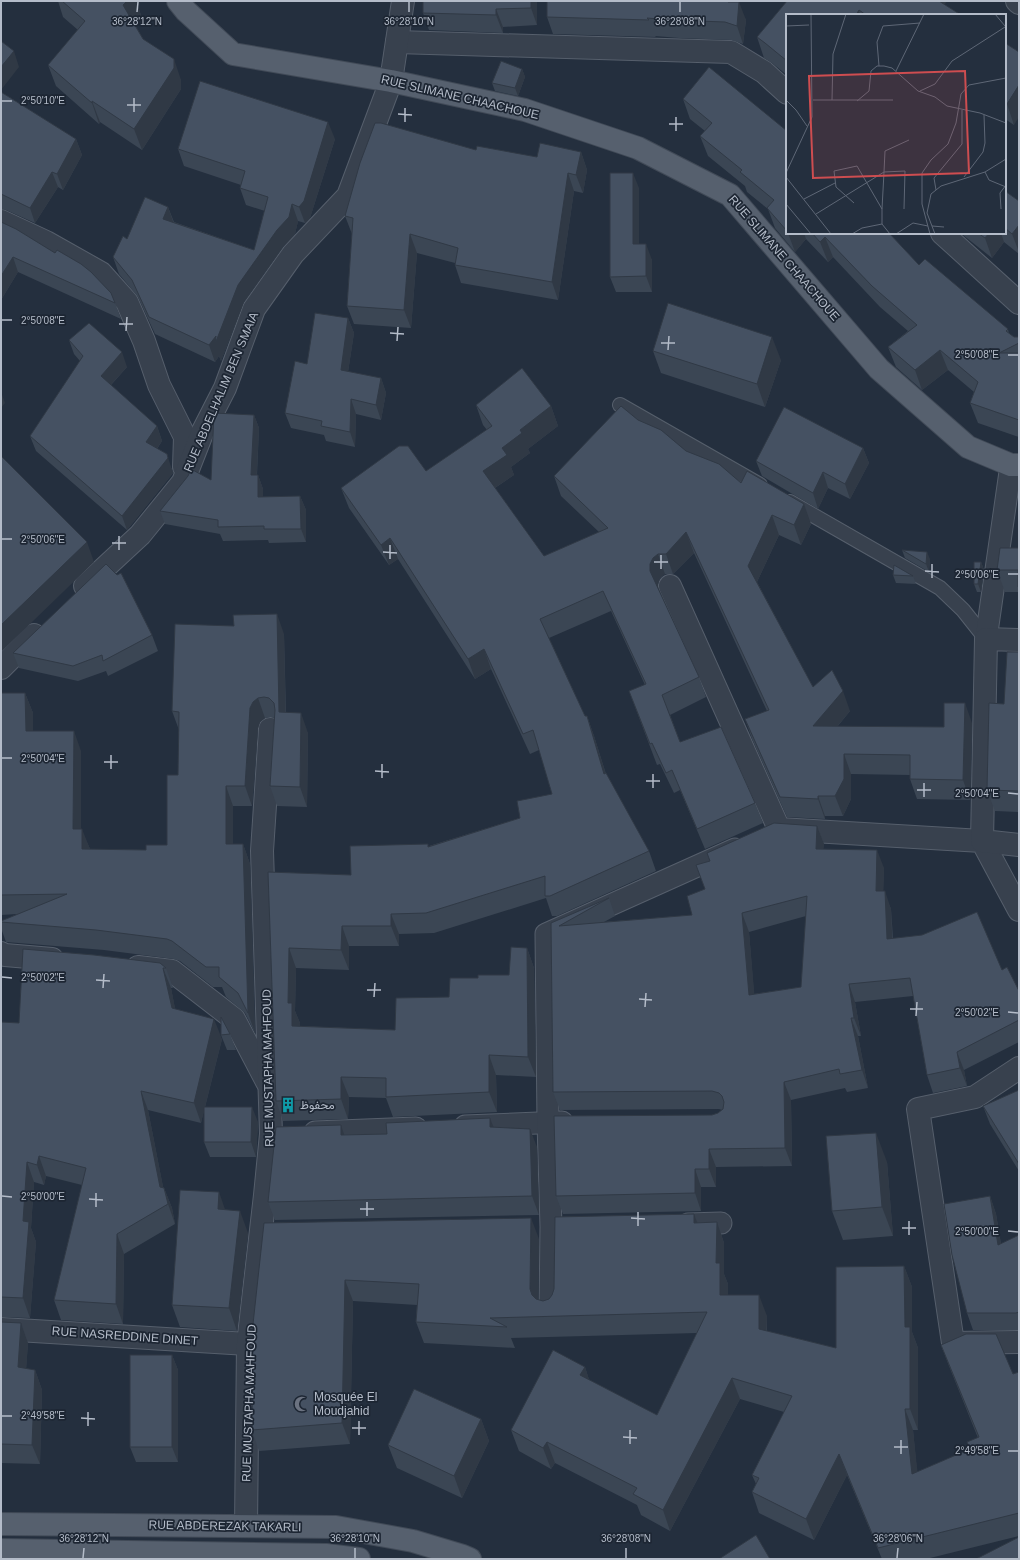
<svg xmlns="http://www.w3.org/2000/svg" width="1020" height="1560" viewBox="0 0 1020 1560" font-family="Arial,Vazirmatn,sans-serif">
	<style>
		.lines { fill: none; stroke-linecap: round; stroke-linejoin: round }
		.service-casing { stroke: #565f6c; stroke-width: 16 }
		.pedestrian-casing { stroke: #565f6c; stroke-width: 23 }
		.minor-casing { stroke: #565f6c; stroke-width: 24 }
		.primary-casing { stroke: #414a57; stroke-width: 24 }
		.service { stroke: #38414e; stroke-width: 14 }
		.pedestrian { stroke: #38414e; stroke-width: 21 }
		.minor { stroke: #38414e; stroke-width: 22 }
		.primary { stroke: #56606e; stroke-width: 22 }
		.wall { fill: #3b4654; fill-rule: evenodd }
		.shaded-wall { fill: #303945 }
		.building { fill: #455162; stroke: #303945; fill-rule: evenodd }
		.ticks { fill: none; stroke: #b4bcc9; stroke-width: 1.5 }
		.labels { text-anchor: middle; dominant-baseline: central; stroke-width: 3.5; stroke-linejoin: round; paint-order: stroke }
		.street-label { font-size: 12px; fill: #b4bcc9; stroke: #1d2633 }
		.poi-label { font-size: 12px; fill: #b4bcc9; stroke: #1d2633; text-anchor: start }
		.inset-road { fill: none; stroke: #5e6776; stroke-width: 1 }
		.view { fill: #ce4d50; fill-opacity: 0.15; stroke: #ce4d50; stroke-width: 2 }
		.inset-edge { fill: none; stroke: #b4bcc9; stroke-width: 2 }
		.ticks-label { font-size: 10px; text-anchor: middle; fill: #b4bcc9; stroke: #1d2633; stroke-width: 3.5; stroke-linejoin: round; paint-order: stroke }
	</style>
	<rect width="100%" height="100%" fill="#242f3e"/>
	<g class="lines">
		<defs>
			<g id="service">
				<polyline points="620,405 760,485"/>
				<polyline points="790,502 940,588 963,610 986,639"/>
			</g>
			<g id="pedestrian">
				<polyline points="986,639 1011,465"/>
				<polyline points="465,1126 562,1122"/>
				<polyline points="315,1132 416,1128"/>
				<polyline points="688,1224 721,1223"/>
				<polyline points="550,1310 551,1227 548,1122 546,934 735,849"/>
			</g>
			<g id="minor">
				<polyline points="1017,1 1019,3"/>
				<polyline points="397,42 731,52 764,72 787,93"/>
				<polyline points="1,221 46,242 101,273 127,302 144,341 159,385 185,437 184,467"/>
				<polyline points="942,233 1019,303"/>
				<polyline points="85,586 140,535 183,482 203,431 225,388 254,309 293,254 348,196 391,81 403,1"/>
				<polyline points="670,586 779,829 982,841 1019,910"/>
				<polyline points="1019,640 986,639 982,841 1019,845"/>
				<polyline points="1,668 34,635"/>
				<polyline points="1,953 5,955 52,959"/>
				<polyline points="138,967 172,971 234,1019 267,1082"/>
				<polyline points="1019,1068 975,1097 918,1109 953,1343 1019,1342"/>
				<polyline points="1,1329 248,1344"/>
				<polyline points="246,1526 248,1344 265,1195 271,1134 262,851 270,729"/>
			</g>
			<g id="primary">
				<polyline points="178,1 186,11 233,54 391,81 525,110 638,148 730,195 879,369 968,447 1011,465 1019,465"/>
				<polyline points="1,1524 336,1527 413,1541 463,1556 470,1559"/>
				<polyline points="1,1550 326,1555 359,1559"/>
			</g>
		</defs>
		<use href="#service" class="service-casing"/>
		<use href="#pedestrian" class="pedestrian-casing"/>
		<use href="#minor" class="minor-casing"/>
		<use href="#primary" class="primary-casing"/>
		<use href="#service" class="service"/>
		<use href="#pedestrian" class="pedestrian"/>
		<use href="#minor" class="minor"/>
		<use href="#primary" class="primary"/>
	</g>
	<g class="wall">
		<polygon points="58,1 136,1 141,15 134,23 143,39 181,80 181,89 142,150 100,122 99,124 56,86 48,65 78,30 63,17"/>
		<polygon points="537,1 537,25 503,27 503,33 429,30 423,13"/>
		<polygon points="547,1 736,1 736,2 746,20 743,44 731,40 679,38 655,36 656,37 553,34 547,17"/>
		<polygon points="787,1 945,5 961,15 787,15 787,75 772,63 764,58 757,37"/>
		<polygon points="1005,43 1014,125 1005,119"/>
		<polygon points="522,69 525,77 518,96 495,91 492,83"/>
		<polygon points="1,92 76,139 82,155 63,190 58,187 35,223 6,210 1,209"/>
		<polygon points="683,99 787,131 787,233 889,233 919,265 1008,329 1009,334 1014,337 1019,337 1019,437 978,423 970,403 974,392 948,370 922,390 896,367 888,347 908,331 880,307 833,257 828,262 806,239 795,252 775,228 768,209 747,192 745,186 708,156 700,136 705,131 690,119"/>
		<polygon points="335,139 310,218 305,223 298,221 295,234 283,247 244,302 221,361 219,356 215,362 155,334 138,297 119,274 113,257 127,239 168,207 174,222 254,250 265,211 246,205 240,188 241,185 184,166 178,149"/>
		<polygon points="476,150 537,157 581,152 587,170 583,193 574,191 558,300 461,283 455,265 455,263 417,253 411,328 354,324 347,306 352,234 345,216"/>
		<polygon points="639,188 639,244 652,260 652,292 616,292 610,277"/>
		<polygon points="1005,191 1019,201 1019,254 1004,242 992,258 963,235 962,233 1005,233"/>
		<polygon points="1,222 115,303 121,319 18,272 1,300"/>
		<polygon points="348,318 354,333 348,372 381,378 386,393 381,420 356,414 355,447 326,441 324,435 291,428 285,413 307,364"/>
		<polygon points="69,340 127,367 111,385 157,426 162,441 157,449 172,469 173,473 127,530 36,451 30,436 80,361 74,354"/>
		<polygon points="653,351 781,360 765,407 661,373"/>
		<polygon points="476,405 551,406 558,426 528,449 530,453 511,467 514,475 495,488 544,556 599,532 561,496 554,476 638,420 686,451 811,524 801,545 779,535 757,582 813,687 850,711 837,727 944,727 972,723 970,800 917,799 910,779 910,775 851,774 851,799 843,816 825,816 825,819 787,817 752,739 745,719 767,711 694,553 673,574 665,574 660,578 658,584 658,587 699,677 706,697 670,715 680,742 755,803 763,823 705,849 680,790 674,793 660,764 657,765 629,691 645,685 611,611 549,638 585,716 587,716 594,736 606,774 649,851 656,871 557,916 552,916 546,898 434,933 399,934 399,946 349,946 349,970 296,968 295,1011 300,1023 300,1026 395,1030 449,997 478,978 509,975 527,948 534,968 536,1077 496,1075 497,1112 393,1117 386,1098 349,1097 348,1119 283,1121 276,1101 268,872 351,875 429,846 520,818 552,794 539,750 530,754 491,669 475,679 398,559 389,565 349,508 341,488 426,471 487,430 483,425"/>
		<polygon points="254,415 259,428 257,475 258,475 263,489 263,497 300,496 306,510 306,542 269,543 268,540 223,541 220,534 165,524 160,511 211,480"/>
		<polygon points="863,448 869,463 850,499 828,488 818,509 762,476 756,461"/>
		<polygon points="1019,548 1019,592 1005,592 997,570"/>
		<polygon points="902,550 930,559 929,572 905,558"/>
		<polygon points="981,562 984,570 981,592 977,592 974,584"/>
		<polygon points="893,575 913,576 916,584 896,583"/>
		<polygon points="284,634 286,712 308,733 307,807 277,806 270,786 275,718 271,717 265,718 260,722 258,728 252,806 233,806 233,844 243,844 250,864 255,1033 245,1013 226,997 222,987 213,987 180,961 174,959 104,950 6,942 1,928 1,922 17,914 1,915 1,693 25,693 33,713 33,731 81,751 81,829 90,849 146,850 167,845 178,775 179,730 172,711"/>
		<polygon points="152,635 158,651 108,676 106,671 78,681 19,668 13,653"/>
		<polygon points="1019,652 1019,812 995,811 987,790 1004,704"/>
		<path d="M817,826L824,844L823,849L884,868L883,891L891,909L893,938L1002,970L1019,991V1042L964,1070L967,1086L933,1093L927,1075L913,996L855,1002L861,1036H858L868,1088L847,1092L845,1088L791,1100L792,1166L716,1167V1187H701V1211L563,1214L556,1196L712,1115L718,1113L722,1110L719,1109L560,1110L553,1092L551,923L609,898L615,916L604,922L692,915L705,889L696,865L710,861L707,853ZM806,916L801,987L754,994L749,932Z"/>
		<polygon points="23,949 166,968 173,988 171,988 175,1009 222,1039 205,1107 258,1122 256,1157 210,1157 204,1142 204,1110 201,1123 148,1110 163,1187 164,1188 172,1208 175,1224 124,1254 123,1324 61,1320 54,1300 82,1185 46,1176 44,1185 34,1182 31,1228 36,1242 30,1318 1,1317 1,1022 19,1023"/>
		<polygon points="230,1034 236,1050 227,1050 221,1035"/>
		<polygon points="1019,1090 1019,1171 990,1124 983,1106"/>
		<polygon points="494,1128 537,1147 539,1215 275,1220 268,1202 344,1134 387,1134"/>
		<polygon points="887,1162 893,1236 843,1240 832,1211"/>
		<polygon points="990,1196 996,1214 1001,1244 1019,1235 1019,1330 973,1330 967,1313"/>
		<polygon points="717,1222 724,1243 724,1274 728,1284 728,1295 767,1316 767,1331 836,1348 904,1266 912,1287 912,1332 918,1348 918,1430 913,1430 917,1472 970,1449 978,1438 949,1366 941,1345 1013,1374 1019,1372 1019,1536 926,1559 882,1559 847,1475 814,1540 759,1513 752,1492 756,1484 752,1475 784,1412 740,1399 670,1531 641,1515 637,1505 555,1463 551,1469 519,1451 511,1430 585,1367 589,1380 657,1415 697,1333 511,1338 515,1348 424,1343 416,1322 417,1305 353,1301 350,1444 259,1451 252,1430 264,1223 539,1239 538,1300 543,1301 549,1299 697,1223"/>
		<polygon points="248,1233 237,1331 180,1327 172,1305"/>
		<polygon points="1,1322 21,1323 28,1343 26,1369 35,1370 42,1390 40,1464 1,1463"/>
		<polygon points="172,1355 178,1370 178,1462 136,1462 130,1447"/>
		<polygon points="481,1419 489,1441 462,1498 397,1468 388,1445"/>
	</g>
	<g class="shaded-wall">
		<polygon points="127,1 136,1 141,15 131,26 123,5"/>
		<polygon points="531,1 537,1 537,25 531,8"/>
		<polygon points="728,1 736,1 734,19"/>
		<polygon points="932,1 947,1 938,15"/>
		<polygon points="739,2 746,20 743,44 737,26"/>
		<polygon points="496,9 503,27 503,33 496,15"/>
		<polygon points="859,10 860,15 856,15"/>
		<polygon points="14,51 19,67 1,90 1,67"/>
		<polygon points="174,59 181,80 181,89 142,150 134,129"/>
		<polygon points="522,69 525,77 518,96 515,88"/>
		<polygon points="1019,85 1019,117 1014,125 1007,104"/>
		<polygon points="92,101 100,122 99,124 92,103"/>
		<polygon points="328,122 335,139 310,218 305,223 299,207"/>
		<polygon points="76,139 82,155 63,190 57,174"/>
		<polygon points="581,152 587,170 583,193 576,175"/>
		<polygon points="52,172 58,187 35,223 30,208"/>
		<polygon points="568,173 574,191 558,300 552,282"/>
		<polygon points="633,173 639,188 639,260 633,244"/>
		<polygon points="292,204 298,221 295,234 283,247 244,302 221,361 219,356 215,362 209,345 238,285"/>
		<polygon points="168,207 174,224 163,219"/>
		<polygon points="1019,225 1019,252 1012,234"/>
		<polygon points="788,233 804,233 806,239 795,252"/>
		<polygon points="989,233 1001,233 1004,242 992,258 985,238"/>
		<polygon points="410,234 417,253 411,328 404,310"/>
		<polygon points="825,237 833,257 828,262 820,242"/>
		<polygon points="646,244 652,260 652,292 646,276"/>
		<polygon points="13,257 18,272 1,300 1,276"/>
		<polygon points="348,318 354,333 346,385 341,370"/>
		<polygon points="772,337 781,360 765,407 757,384"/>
		<polygon points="940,350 948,370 922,390 915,370"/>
		<polygon points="122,352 127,367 106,390 101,376"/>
		<polygon points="381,378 386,393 381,420 376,405"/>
		<polygon points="1,392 5,403 1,408"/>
		<polygon points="351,399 356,414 355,447 350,432"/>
		<polygon points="551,406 558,426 528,449 530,453 511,467 514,475 490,491 483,471 502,448 520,430"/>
		<polygon points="254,415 259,428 256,489 251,475"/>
		<polygon points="157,426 162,441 151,457 146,442"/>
		<polygon points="863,448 869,463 850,499 845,484"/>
		<polygon points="167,454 173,473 127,530 122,516"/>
		<polygon points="823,472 828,488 818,509 813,493"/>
		<polygon points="258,475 263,489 263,511 258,497"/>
		<polygon points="300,496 306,510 306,542 301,529"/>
		<polygon points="804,504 811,524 801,545 794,525"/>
		<polygon points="772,515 779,535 755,586 748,566"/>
		<polygon points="686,532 694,553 673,574 666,554"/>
		<polygon points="390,538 398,559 389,565 381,545"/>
		<polygon points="87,542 94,562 1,652 1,625"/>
		<polygon points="927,552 930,559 929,572 926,564"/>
		<polygon points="658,554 665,574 660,578 658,584 658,591 650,571 650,564 653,558"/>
		<polygon points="981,562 984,570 981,592 978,584"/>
		<polygon points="277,614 284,634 286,732 279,712"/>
		<polygon points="484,649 491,669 475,679 468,659"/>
		<polygon points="843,691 850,711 820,747 813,726"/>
		<polygon points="25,693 33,713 33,751 26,731"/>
		<polygon points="258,698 265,718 260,722 258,728 252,806 245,786 250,708 253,702"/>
		<polygon points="965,703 972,723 970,800 963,780"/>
		<polygon points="301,713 308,733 307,807 300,787"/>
		<polygon points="587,716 594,736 612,794 604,774"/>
		<polygon points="74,731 81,751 81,849 73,829"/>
		<polygon points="844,754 851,774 851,799 843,816 835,796"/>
		<polygon points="226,786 233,806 233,864 226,844"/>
		<polygon points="818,796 825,816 825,819 818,799"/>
		<polygon points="817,826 824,844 822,867 816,849"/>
		<polygon points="82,829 90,849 89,869 82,849"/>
		<polygon points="243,844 250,864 255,1033 248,1013"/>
		<polygon points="877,850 884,868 883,909 876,891"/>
		<polygon points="885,891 891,909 893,957 887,939"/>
		<polygon points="742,913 749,932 756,1013 749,995"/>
		<polygon points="391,914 399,934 399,946 391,926"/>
		<polygon points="342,926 349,946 349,970 341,950"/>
		<polygon points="289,948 296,968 295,1011 300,1023 299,1046 292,1026 288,1003"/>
		<polygon points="527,948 534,968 536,1077 528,1057"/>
		<polygon points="163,968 171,988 179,1028 172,1008"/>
		<polygon points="849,984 855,1002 861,1036 854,1018"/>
		<polygon points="851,1018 858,1036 868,1088 862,1070"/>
		<polygon points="214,1019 222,1039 201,1123 194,1103"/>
		<polygon points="957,1052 964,1070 967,1086 960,1068"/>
		<polygon points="489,1055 496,1075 497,1112 489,1092"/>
		<polygon points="341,1077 349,1097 348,1119 341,1099"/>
		<polygon points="784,1082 791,1100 792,1166 785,1148"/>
		<polygon points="141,1091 148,1110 167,1207 160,1187"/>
		<polygon points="252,1107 258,1122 256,1157 251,1142"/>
		<polygon points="490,1118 497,1136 490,1127"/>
		<polygon points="341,1125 347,1143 341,1135"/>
		<polygon points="530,1129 537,1147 539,1215 532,1196"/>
		<polygon points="876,1133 887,1162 893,1236 882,1207"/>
		<polygon points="709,1149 716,1167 716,1187 709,1169"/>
		<polygon points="39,1156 46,1176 44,1185 37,1165"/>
		<polygon points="27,1162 34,1182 31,1228 36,1242 30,1318 23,1298 23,1221"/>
		<polygon points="695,1169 701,1187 701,1211 695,1193"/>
		<polygon points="164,1188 172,1208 175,1224 168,1204"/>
		<polygon points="219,1192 227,1215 218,1209"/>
		<polygon points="990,1196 996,1214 1004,1263 998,1245"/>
		<polygon points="240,1211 248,1233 237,1331 229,1308"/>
		<polygon points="694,1214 702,1235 694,1223"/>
		<polygon points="531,1218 539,1239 538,1310 530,1289"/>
		<polygon points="717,1222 724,1243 724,1274 728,1284 728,1316 720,1295 716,1263"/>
		<polygon points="117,1234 124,1254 123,1324 116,1304"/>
		<polygon points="904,1266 912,1287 912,1332 918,1348 918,1430 910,1409 905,1327"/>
		<polygon points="345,1280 353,1301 350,1444 342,1423"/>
		<polygon points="759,1295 767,1316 766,1350 759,1329"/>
		<polygon points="21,1323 28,1343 25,1387 18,1367"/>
		<polygon points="172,1355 178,1370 178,1462 172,1447"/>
		<polygon points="585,1367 592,1388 580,1375"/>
		<polygon points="35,1370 42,1390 40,1464 32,1445"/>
		<polygon points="732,1378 740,1399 670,1531 663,1510"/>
		<polygon points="905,1409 913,1430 920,1495 912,1474"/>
		<polygon points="481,1419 489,1441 462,1498 454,1476"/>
		<polygon points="547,1442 555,1463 551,1469 543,1448"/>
		<polygon points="839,1454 847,1475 814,1540 806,1519"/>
	</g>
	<g class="building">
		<polygon points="62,1 127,1 123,5 143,39 174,59 174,68 134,129 92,101 92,103 48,65 85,21"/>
		<polygon points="423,1 531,1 531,8 496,9 496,15 423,13"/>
		<polygon points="547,1 728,1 728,2 739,2 737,26 725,22 672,20 647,18 649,20 547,17"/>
		<polygon points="787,1 939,1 961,15 866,15 859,10 856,15 787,15 787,61 765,43 757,37"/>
		<polygon points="1,41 14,51 1,67"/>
		<polygon points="1005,43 1019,52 1019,85 1007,104 1005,103"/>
		<polygon points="501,61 522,69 515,88 492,83"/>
		<polygon points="709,67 787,131 787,231 767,208 774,200 740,172 742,170 700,136 712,123 683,99"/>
		<polygon points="200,81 328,122 304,201 299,207 292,204 289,217 277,230 238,285 215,344 216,336 209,345 149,317 132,280 113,257 123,236 127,239 145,197 168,207 163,219 254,250 268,197 240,188 245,171 178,149"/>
		<polygon points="1,92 76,139 57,174 52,172 30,208 1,194"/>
		<polygon points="375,123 381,123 476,150 477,146 537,157 540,143 581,152 576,175 568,173 552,282 455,265 458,248 410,234 404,310 347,306 353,218 345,216 360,163"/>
		<polygon points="610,173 633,173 633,244 646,244 646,276 610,277"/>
		<polygon points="1005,191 1019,201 1019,225 1012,234 1005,228"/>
		<polygon points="1,222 16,229 55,253 57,250 81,264 91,272 111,293 115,303 13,257 1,276"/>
		<polygon points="812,233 889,233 919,265 925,259 1008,329 1006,331 1014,337 1019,337 1019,343 999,353 1019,353 1019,420 970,403 978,382 940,350 915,370 888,347 917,325 872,286 825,237 820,242"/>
		<polygon points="978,233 989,233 985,238"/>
		<polygon points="668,303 772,337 757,384 653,351"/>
		<polygon points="315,313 348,318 341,370 381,378 376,405 351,399 350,432 321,426 322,421 285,413 295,361 307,364"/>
		<polygon points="89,323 122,352 101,376 157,426 146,442 167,454 168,458 122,516 30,436 83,356 69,340"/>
		<polygon points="522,368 551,406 520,430 522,433 502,448 507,455 483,471 544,556 608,528 554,476 621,406 638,420 661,430 686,451 719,464 741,483 747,471 804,504 794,525 772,515 748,566 813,687 832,670 843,691 813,726 944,727 944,703 965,703 963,780 910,779 910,755 844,754 844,779 835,796 818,796 818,799 780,797 745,719 769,710 686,532 666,554 658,554 653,558 650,564 650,571 699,677 662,695 680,742 721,727 755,803 697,829 672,770 666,773 652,743 650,744 629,691 646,684 603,591 540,619 585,716 587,716 604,774 606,773 649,851 550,896 545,896 545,876 426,913 391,914 391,926 342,926 341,950 289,948 288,1003 292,1003 292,1026 395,1030 396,998 449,997 450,978 478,978 478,975 509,975 511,947 527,948 528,1057 489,1055 489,1092 386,1097 386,1078 341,1077 341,1099 276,1101 268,872 351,875 350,846 428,844 428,847 520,818 517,801 552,794 533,730 523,734 484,649 468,659 390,538 381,545 341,488 399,446 408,446 426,471 492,426 476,405"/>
		<polygon points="784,407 863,448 845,484 823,472 813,493 756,461"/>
		<polygon points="214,413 254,415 251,475 258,475 258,497 300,496 301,529 264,529 264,526 218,527 218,520 160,511 188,476 191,469 211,480"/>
		<polygon points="1,456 87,542 1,625"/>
		<polygon points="1000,548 1019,548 1019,587 1018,587 1018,570 997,570"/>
		<polygon points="902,550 927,552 926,564"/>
		<polygon points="974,562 981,562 978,584 974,584"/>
		<polygon points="106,564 117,575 121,573 152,635 103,661 102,655 73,666 13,653"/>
		<polygon points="894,565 913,576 893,575"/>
		<polygon points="277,614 279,712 301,713 300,787 270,786 275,710 274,703 269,698 264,697 258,698 253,702 250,708 245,786 226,786 226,844 243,844 248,1013 238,993 219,977 219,967 206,967 172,941 167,939 96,930 1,922 1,921 67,894 1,895 1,693 25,693 26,731 74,731 73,829 82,829 82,849 146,850 146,845 167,845 167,775 178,775 179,712 172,711 175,624 234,626 233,615"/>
		<polygon points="1007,652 1019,652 1019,791 987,790 989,703 1004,704"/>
		<path d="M774,823L817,826L816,849L877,850L876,891H885L887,939L922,935L977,912L1002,970L1007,967L1019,991V1020L957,1052L960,1068L927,1075L910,978L849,984L854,1018H851L862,1070L840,1074L839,1069L784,1082L785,1148L709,1149V1169H695V1193L556,1196L554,1116L712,1115L718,1113L723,1109L724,1102L722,1096L719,1093L712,1091L553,1092L551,923L609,898L559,926L692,915L687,896L705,889L696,865L710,861L707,853ZM807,896L801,987L749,995L742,913Z"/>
		<polygon points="23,949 94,955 160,963 166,968 163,968 172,1008 214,1019 194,1103 141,1091 160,1187 164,1188 168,1204 117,1234 116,1304 54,1300 86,1168 39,1156 37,1165 27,1162 23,1221 29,1222 23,1298 1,1297 1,1022 19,1023"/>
		<polygon points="221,1017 230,1034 221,1035"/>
		<polygon points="1019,1090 1019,1164 983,1106"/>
		<polygon points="204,1107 252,1107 251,1142 204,1142"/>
		<polygon points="490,1118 490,1127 530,1129 532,1196 268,1202 276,1127 341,1125 341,1135 387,1134 386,1123"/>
		<polygon points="876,1133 882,1207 832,1211 826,1136"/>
		<polygon points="180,1190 219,1192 218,1209 240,1211 229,1308 172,1305"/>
		<polygon points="990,1196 998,1245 1019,1235 1019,1312 1016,1313 967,1313 952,1255 944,1204"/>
		<polygon points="694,1214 694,1223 717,1222 716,1263 720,1263 720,1295 759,1295 759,1329 836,1348 836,1267 904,1266 905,1327 910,1327 910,1409 905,1409 912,1474 970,1449 967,1442 979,1437 941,1345 966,1334 996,1334 1013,1374 1019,1372 1019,1513 878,1548 839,1454 806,1519 752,1492 759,1478 752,1475 792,1396 732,1378 663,1510 633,1494 637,1488 547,1442 543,1448 511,1430 553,1350 585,1367 580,1375 657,1415 707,1312 490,1318 507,1327 416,1322 419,1284 345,1280 342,1423 252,1430 253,1324 264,1223 531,1218 530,1289 532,1295 536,1299 543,1301 549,1299 552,1295 554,1289 555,1217"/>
		<polygon points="1,1322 21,1323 18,1367 35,1370 32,1445 1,1444"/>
		<rect x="130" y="1355" width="42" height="92"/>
		<polygon points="414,1389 481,1419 454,1476 388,1445"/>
		<polygon points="756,1535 770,1559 719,1559"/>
		<polygon points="1019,1537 1019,1559 976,1559"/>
	</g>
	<path class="ticks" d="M137,12L138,2M409,12V2M680,12V2M2,101H12M127,105H141M134,112V98M398,114L412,115M405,122V108M669,124H683M676,131V117M2,320H12M119,324H133M126,331L127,317M390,333L404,334M397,341L398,327M661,343H675M668,350L669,336M1008,355H1018M2,539H12M112,543H126M119,550V536M383,552L397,553M390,559V545M654,562H668M661,569V555M925,571L939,572M1008,574H1018M932,578V564M2,758H12M104,762H118M111,769V755M375,771L389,772M382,778V764M646,781H660M653,788V774M917,790H931M1008,793L1018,794M924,797V783M2,977L12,978M96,980L110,981M103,988L104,974M367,990H381M374,997L375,983M639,999L652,1000M645,1007L646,993M910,1009H923M1008,1012L1018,1013M916,1016L917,1002M2,1196L12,1197M89,1199L103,1200M96,1207V1193M360,1209H374M367,1216V1202M631,1218L645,1219M638,1226V1212M902,1228H916M1008,1231L1018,1232M909,1235V1221M2,1416H12M81,1418L95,1419M88,1426V1412M352,1428H366M359,1435V1421M623,1437L637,1438M630,1444V1430M894,1447H908M1008,1451H1018M901,1454V1440M83,1558L84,1548M355,1558V1548M626,1558V1548M897,1558L898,1548"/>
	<defs>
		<symbol id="building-bare" viewBox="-9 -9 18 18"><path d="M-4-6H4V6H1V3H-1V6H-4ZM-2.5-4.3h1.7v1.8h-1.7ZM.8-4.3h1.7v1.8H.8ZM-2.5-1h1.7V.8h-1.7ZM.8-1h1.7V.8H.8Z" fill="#0f9aa8" stroke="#1d2633" stroke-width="2.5" paint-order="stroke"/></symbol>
		<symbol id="mosque-bare" viewBox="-9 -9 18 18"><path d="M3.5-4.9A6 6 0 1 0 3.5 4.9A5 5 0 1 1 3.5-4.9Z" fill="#6b7280" stroke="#1d2633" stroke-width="2.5" paint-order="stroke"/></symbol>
	</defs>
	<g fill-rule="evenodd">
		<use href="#building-bare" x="277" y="1094" width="22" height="22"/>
		<use href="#mosque-bare" x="291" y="1393" width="22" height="22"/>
	</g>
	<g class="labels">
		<g class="street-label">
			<text transform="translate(460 97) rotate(13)">RUE SLIMANE CHAACHOUE</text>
			<text transform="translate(784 258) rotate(49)">RUE SLIMANE CHAACHOUE</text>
			<text transform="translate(221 392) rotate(-67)">RUE ABDELHALIM BEN SMAIA</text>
			<text transform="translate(268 1068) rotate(-91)">RUE MUSTAPHA MAHFOUD</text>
			<text transform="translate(125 1336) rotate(4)">RUE NASREDDINE DINET</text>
			<text transform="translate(249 1403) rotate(-88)">RUE MUSTAPHA MAHFOUD</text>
			<text transform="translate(225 1526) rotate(1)">RUE ABDEREZAK TAKARLI</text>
		</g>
		<g class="poi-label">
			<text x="300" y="1105">محفوظ</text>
			<text x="314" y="1397">Mosquée El<tspan x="314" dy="14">Moudjahid</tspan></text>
		</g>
	</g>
	<g transform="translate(786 14)">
		<rect width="220" height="220" fill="#242f3e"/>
		<path class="inset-road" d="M209,0L219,12M0,12L23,11M93,52L91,28L97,12L134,9M110,57L138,0M134,77L149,70L166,47L219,13M0,86L10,96L21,112M27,86H107M46,86L47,40L60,0M71,87L83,77L85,57L91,52H98L106,54L132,77L149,83L161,92L194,99L220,109M199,158L203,166L220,173M0,159L26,103L25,0M0,163L45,220M178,163L197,138L199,129L198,101M150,176L148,164L176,130V96M18,185L49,169M68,189L50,173L48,157L71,152L96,195L98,158L119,157L118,195M0,190L25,220M96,195V210L104,220M215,195L214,179L220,171M30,200L98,158L99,137L123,126M146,212L158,213M66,220L76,214L96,210M110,220L127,209L142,212M144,220L136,190V159L145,146L162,130L170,109L175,80L183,71L220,64M149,220L141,199L145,180L155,172L199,158L220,145"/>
		<path class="view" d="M179,57L183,159L27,164L23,62Z"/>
		<rect width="220" height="220" class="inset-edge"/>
	</g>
	<g class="ticks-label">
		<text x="137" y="25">36°28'12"N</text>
		<text x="409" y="25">36°28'10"N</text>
		<text x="680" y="25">36°28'08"N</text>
		<text x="43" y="104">2°50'10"E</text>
		<text x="43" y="324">2°50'08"E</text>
		<text x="977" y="358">2°50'08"E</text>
		<text x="43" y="543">2°50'06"E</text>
		<text x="977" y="578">2°50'06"E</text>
		<text x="43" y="762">2°50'04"E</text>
		<text x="977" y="797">2°50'04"E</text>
		<text x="43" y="981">2°50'02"E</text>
		<text x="977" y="1016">2°50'02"E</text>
		<text x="43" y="1200">2°50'00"E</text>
		<text x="977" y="1235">2°50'00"E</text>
		<text x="43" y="1419">2°49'58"E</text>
		<text x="977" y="1454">2°49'58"E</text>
		<text x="84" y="1542">36°28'12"N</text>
		<text x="355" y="1542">36°28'10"N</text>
		<text x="626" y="1542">36°28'08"N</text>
		<text x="898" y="1542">36°28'06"N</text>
	</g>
	<rect width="1020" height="1560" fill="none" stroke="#b4bcc9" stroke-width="4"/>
</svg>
